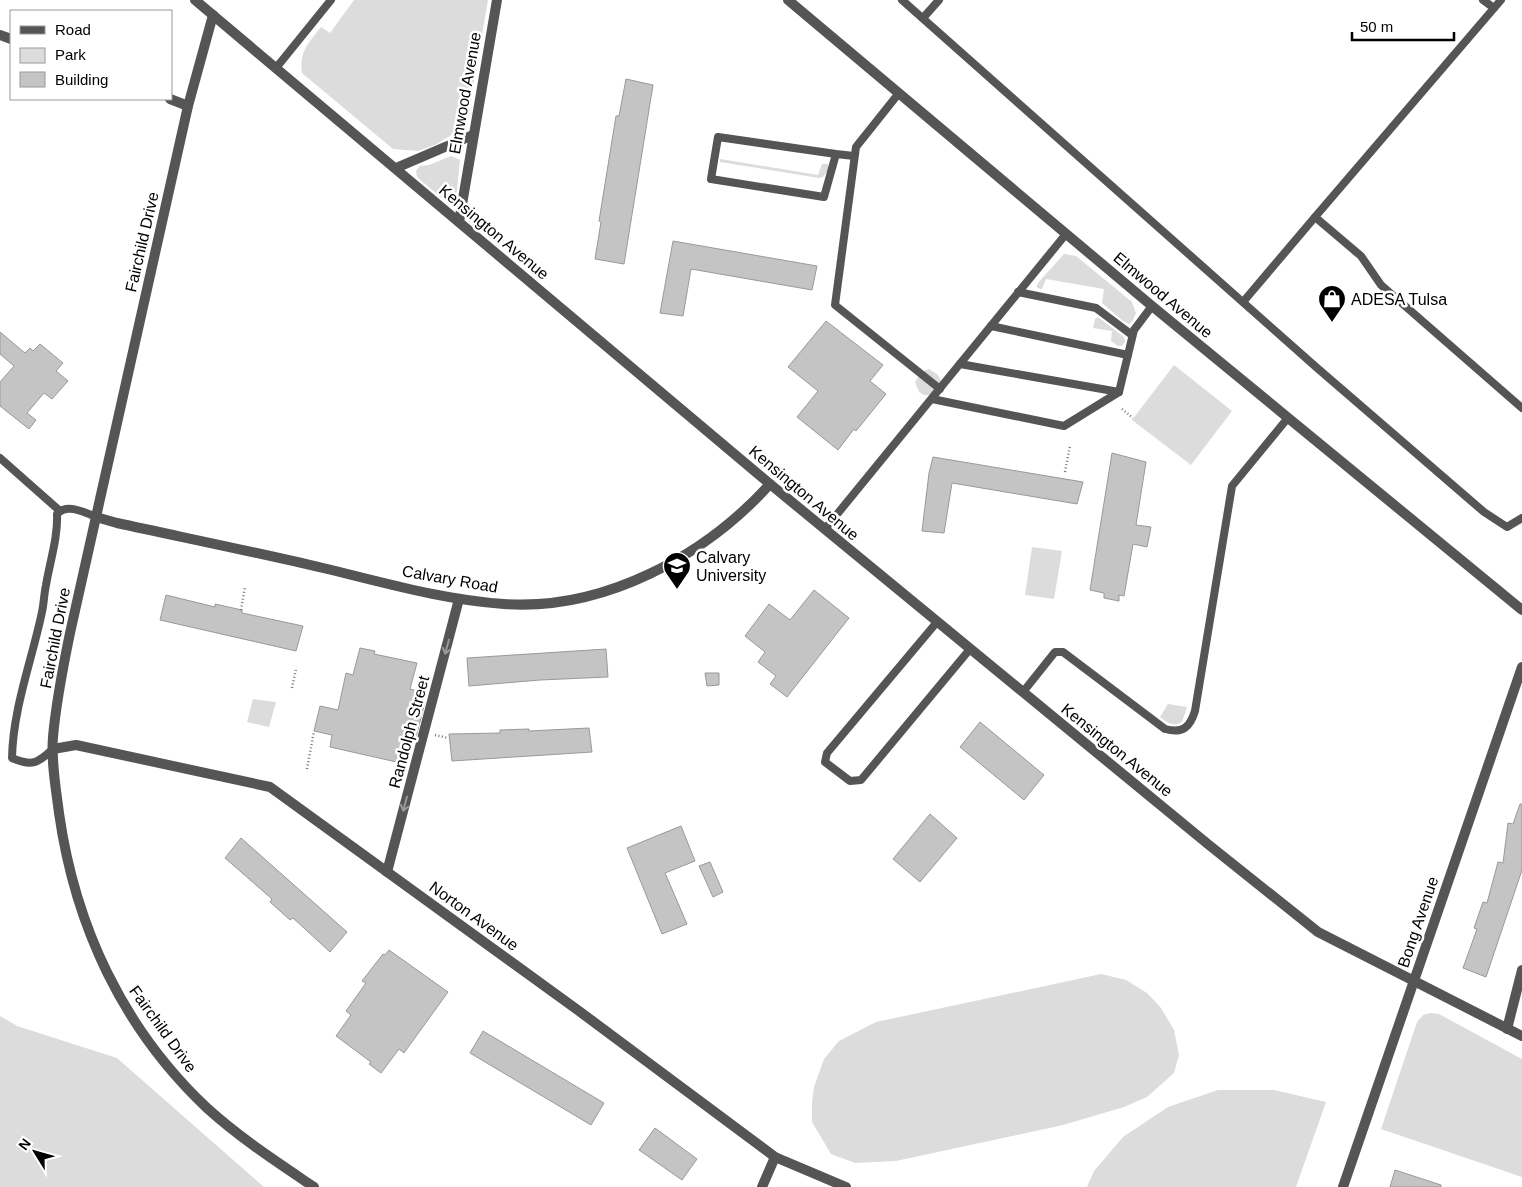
<svg xmlns="http://www.w3.org/2000/svg" width="1522" height="1187" viewBox="0 0 1522 1187" font-family="Helvetica,sans-serif">
	<style>
		.green { fill: #dcdcdc }
		.building { fill: #c4c4c4; stroke: #999 }
		.lines { fill: none; stroke-linecap: round; stroke-linejoin: round }
		.path { stroke: #777; stroke-width: 2.5; stroke-dasharray: 1 2.5; stroke-linecap: butt }
		.service { stroke: #555; stroke-width: 8 }
		.minor { stroke: #555; stroke-width: 10 }
		.oneway { stroke: #999 }
		.labels { text-anchor: middle; dominant-baseline: central; stroke-width: 5; stroke-linejoin: round; paint-order: stroke }
		.street-label { font-size: 16px; fill: #000; stroke: #fff }
		.poi-label { font-size: 16px; fill: #000; stroke: #fff; text-anchor: start }
	</style>
	<rect width="100%" height="100%" fill="#fff"/>
	<g class="green">
		<path d="M354,0H488L470,105L462,121L450,136L435,145L418,151L393,149L302,73C299,51 309,43 321,27L330,33Z"/>
		<polygon points="451,156 460,160 457,191 452,200 444,200 417,177 416,171 420,166 429,165"/>
		<polygon points="720,159 818,175 822,164 828,164 829,169 823,177 819,178 720,162"/>
		<polygon points="1064,254 1076,256 1132,302 1136,313 1132,322 1129,324 1123,321 1102,303 1104,289 1046,279 1042,289 1037,288 1037,286 1038,283"/>
		<polygon points="1098,317 1124,337 1125,341 1122,346 1118,346 1111,341 1112,331 1093,328 1095,319"/>
		<polygon points="1174,365 1232,411 1191,465 1132,420"/>
		<polygon points="929,369 938,375 942,384 932,395 924,395 919,392 915,382 921,372"/>
		<polygon points="1032,547 1062,551 1054,599 1025,595"/>
		<polygon points="253,699 276,702 269,727 247,722"/>
		<path d="M1168,704L1187,707L1182,722C1173,727 1167,723 1160,717Z"/>
		<polygon points="1101,974 1126,980 1147,993 1161,1008 1174,1030 1179,1055 1174,1073 1147,1097 1124,1107 1063,1125 896,1161 855,1163 831,1154 812,1122 812,1102 814,1087 824,1059 839,1041 876,1022"/>
		<polygon points="1430,1013 1439,1014 1522,1059 1522,1177 1381,1129 1417,1022 1423,1015"/>
		<polygon points="0,1016 17,1026 117,1058 264,1187 0,1187"/>
		<polygon points="1218,1090 1274,1090 1326,1102 1296,1187 1087,1187 1094,1171 1123,1137 1168,1107"/>
	</g>
	<g class="building">
		<polygon points="626,79 653,85 624,264 595,259 601,222 599,221 616,116 619,116"/>
		<polygon points="673,241 817,266 812,290 691,269 683,316 660,313"/>
		<polygon points="826,321 883,365 870,381 886,394 856,431 854,429 838,450 797,417 818,391 788,367"/>
		<polygon points="0,332 25,353 30,348 33,351 40,344 63,363 56,371 68,381 52,399 44,393 27,413 36,420 29,429 0,406 0,382 14,366 0,354"/>
		<polygon points="1112,453 1146,462 1136,525 1151,527 1147,547 1133,544 1124,596 1119,595 1119,601 1104,598 1104,593 1090,590"/>
		<polygon points="933,457 1083,482 1077,504 952,483 944,533 922,531 929,473"/>
		<polygon points="814,590 849,618 787,697 770,684 776,676 758,662 765,652 745,636 769,604 790,620"/>
		<polygon points="166,595 215,607 215,604 242,610 242,613 303,626 296,651 160,620"/>
		<polygon points="360,648 375,651 374,654 417,663 410,689 418,691 416,700 425,702 416,737 407,734 401,763 330,747 332,735 314,731 320,706 338,710 346,673 353,675"/>
		<polygon points="606,649 608,677 540,680 469,686 467,658"/>
		<polygon points="705,673 719,673 719,685 707,686"/>
		<polygon points="980,722 1044,775 1024,800 960,747"/>
		<polygon points="589,728 592,752 452,761 449,734 500,733 500,730 529,729 529,731"/>
		<polygon points="1520,804 1522,804 1522,870 1486,977 1463,968 1477,929 1474,928 1483,902 1487,903 1498,862 1503,863 1508,823 1513,824"/>
		<polygon points="930,814 957,838 920,882 893,859"/>
		<polygon points="681,826 695,861 665,873 687,924 662,934 627,848"/>
		<polygon points="241,838 347,932 330,952 293,918 290,920 270,902 272,899 225,858"/>
		<polygon points="710,862 723,892 713,897 699,866"/>
		<polygon points="389,950 448,992 404,1053 399,1049 381,1073 369,1064 371,1062 336,1036 351,1015 346,1011 366,983 362,981 383,954 385,955"/>
		<polygon points="483,1031 604,1103 591,1125 470,1053"/>
		<polygon points="655,1128 697,1159 682,1180 639,1150"/>
		<polygon points="1395,1170 1441,1185 1441,1187 1390,1187"/>
	</g>
	<g class="lines">
		<g class="path">
			<polyline points="1122,409 1133,418"/>
			<polyline points="1065,472 1070,446"/>
			<polyline points="241,610 245,587"/>
			<polyline points="292,688 296,669"/>
			<polyline points="435,735 448,738"/>
			<polyline points="307,769 314,731"/>
		</g>
		<g class="service">
			<polyline points="902,0 1316,367 1484,512 1507,527 1522,518"/>
			<polyline points="1483,0 1494,8"/>
			<polyline points="1501,0 1315,217 1361,256 1381,285 1522,408"/>
			<polyline points="923,18 939,0"/>
			<polyline points="276,68 331,0"/>
			<polyline points="899,93 856,147 835,305 940,389"/>
			<polyline points="836,154 824,197 711,179 718,137 836,154 854,156"/>
			<polyline points="1018,292 1096,308 1132,335"/>
			<polyline points="1243,302 1315,217"/>
			<polyline points="991,326 1128,355"/>
			<polyline points="960,364 1119,392"/>
			<polyline points="932,399 1064,426 1119,392 1134,330 1152,306"/>
			<polyline points="0,458 60,511"/>
			<polyline points="825,529 1066,234"/>
			<polyline points="937,622 827,753 825,762 850,781 861,780 970,649"/>
			<path d="M1023,692L1055,652H1063L1165,729C1183,734 1190,727 1195,711L1232,486L1287,419"/>
			<path d="M53,749C38,763 32,767 12,758C13,708 32,660 42,612C44,603 44,594 46,585C50,561 58,538 57,514C67,503 84,512 96,517"/>
		</g>
		<g class="minor">
			<polyline points="195,0 770,484 1209,845 1318,932 1522,1036"/>
			<polyline points="788,0 1152,306 1522,610"/>
			<path d="M213,15L188,106L70,633C63,667 56,702 53,737C51,762 56,789 59,813C75,926 123,1029 207,1108C240,1138 277,1162 314,1187"/>
			<polyline points="0,35 11,39"/>
			<polyline points="170,99 188,106"/>
			<polyline points="396,168 473,135"/>
			<polyline points="459,222 497,0"/>
			<path d="M96,517L117,523C186,538 255,552 323,568C382,582 443,600 504,604C604,611 705,556 770,484"/>
			<polyline points="53,749 76,745 270,787 579,1011 775,1157 846,1187"/>
			<polyline points="387,872 459,599"/>
			<polyline points="1507,1029 1522,970"/>
			<polyline points="762,1187 775,1157"/>
			<polyline points="1343,1187 1522,667"/>
		</g>
	</g>
	<defs><path id="oneway-shaft" d="M-6 0H5M1.5-3L5.5 0L1.5 3" fill="none" stroke-width="1.6" stroke-linecap="round" stroke-linejoin="round" transform="scale(1.25)"/></defs>
	<g class="oneway">
		<use href="#oneway-shaft" transform="translate(447 647) rotate(105)"/>
		<use href="#oneway-shaft" transform="translate(405 804) rotate(105)"/>
	</g>
	<defs>
		<symbol id="shop-pin" viewBox="-11 -11 22 30"><path d="M0 17L-7.5 6A9.5 9.5 0 1 1 7.5 6Z" fill="#000" stroke="#fff"/><path d="M-5-2.5h2.3a2.7 3.5 0 0 1 5.4 0H5L5.5 6h-11ZM-1.5-2.5h3a1.5 2.3 0 0 0-3 0Z" fill="#fff"/></symbol>
		<symbol id="university-pin" viewBox="-11 -11 22 30"><path d="M0 17L-7.5 6A9.5 9.5 0 1 1 7.5 6Z" fill="#000" stroke="#fff"/><path d="M0-5L7-2L0 1L-7-2ZM-4 1L0 2.5L4 1V4Q0 6-4 4Z" fill="#fff"/></symbol>
	</defs>
	<g fill-rule="evenodd">
		<use href="#shop-pin" x="1316" y="283" width="32" height="43"/>
		<use href="#university-pin" x="661" y="550" width="32" height="43"/>
	</g>
	<g class="labels">
		<g class="street-label">
			<text transform="translate(465 93) rotate(-80)">Elmwood Avenue</text>
			<text transform="translate(494 232) rotate(40)">Kensington Avenue</text>
			<text transform="translate(142 242) rotate(-77)">Fairchild Drive</text>
			<text transform="translate(1163 295) rotate(40)">Elmwood Avenue</text>
			<text transform="translate(804 493) rotate(40)">Kensington Avenue</text>
			<text transform="translate(450 579) rotate(10)">Calvary Road</text>
			<text transform="translate(55 638) rotate(-79)">Fairchild Drive</text>
			<text transform="translate(409 732) rotate(-75)">Randolph Street</text>
			<text transform="translate(1117 750) rotate(39)">Kensington Avenue</text>
			<text transform="translate(474 916) rotate(36)">Norton Avenue</text>
			<text transform="translate(1418 922) rotate(-71)">Bong Avenue</text>
			<text transform="translate(163 1029) rotate(54)">Fairchild Drive</text>
		</g>
		<g class="poi-label">
			<text x="1351" y="299">ADESA Tulsa</text>
			<text x="696" y="557">Calvary<tspan x="696" dy="18">University</tspan></text>
		</g>
	</g>
	<rect x="10" y="10" width="162" height="90" fill="#ffffff" stroke="#999999"/>
	<rect x="20" y="26" width="25" height="8" fill="#555555" stroke="#999999"/>
	<text x="55" y="35" font-size="15" fill="#000000">Road</text>
	<rect x="20" y="48" width="25" height="15" fill="#dcdcdc" stroke="#999999"/>
	<text x="55" y="60" font-size="15" fill="#000000">Park</text>
	<rect x="20" y="72" width="25" height="15" fill="#c4c4c4" stroke="#999999"/>
	<text x="55" y="85" font-size="15" fill="#000000">Building</text>
	<g transform="translate(35 1152) rotate(307)" stroke="#ffffff" stroke-width="4" paint-order="stroke">
	<path d="M0-4L9 19L0 12L-9 19Z" fill="#000000"/>
	<text y="-8" font-size="14" font-weight="bold" text-anchor="middle" fill="#000000">N</text>
	</g>
	<path d="M1352 32v8h102v-8" fill="none" stroke="#000000" stroke-width="2.5"/>
	<text x="1360" y="32" font-size="15" fill="#000000" stroke="#ffffff" stroke-width="4" paint-order="stroke">50 m</text>
</svg>
